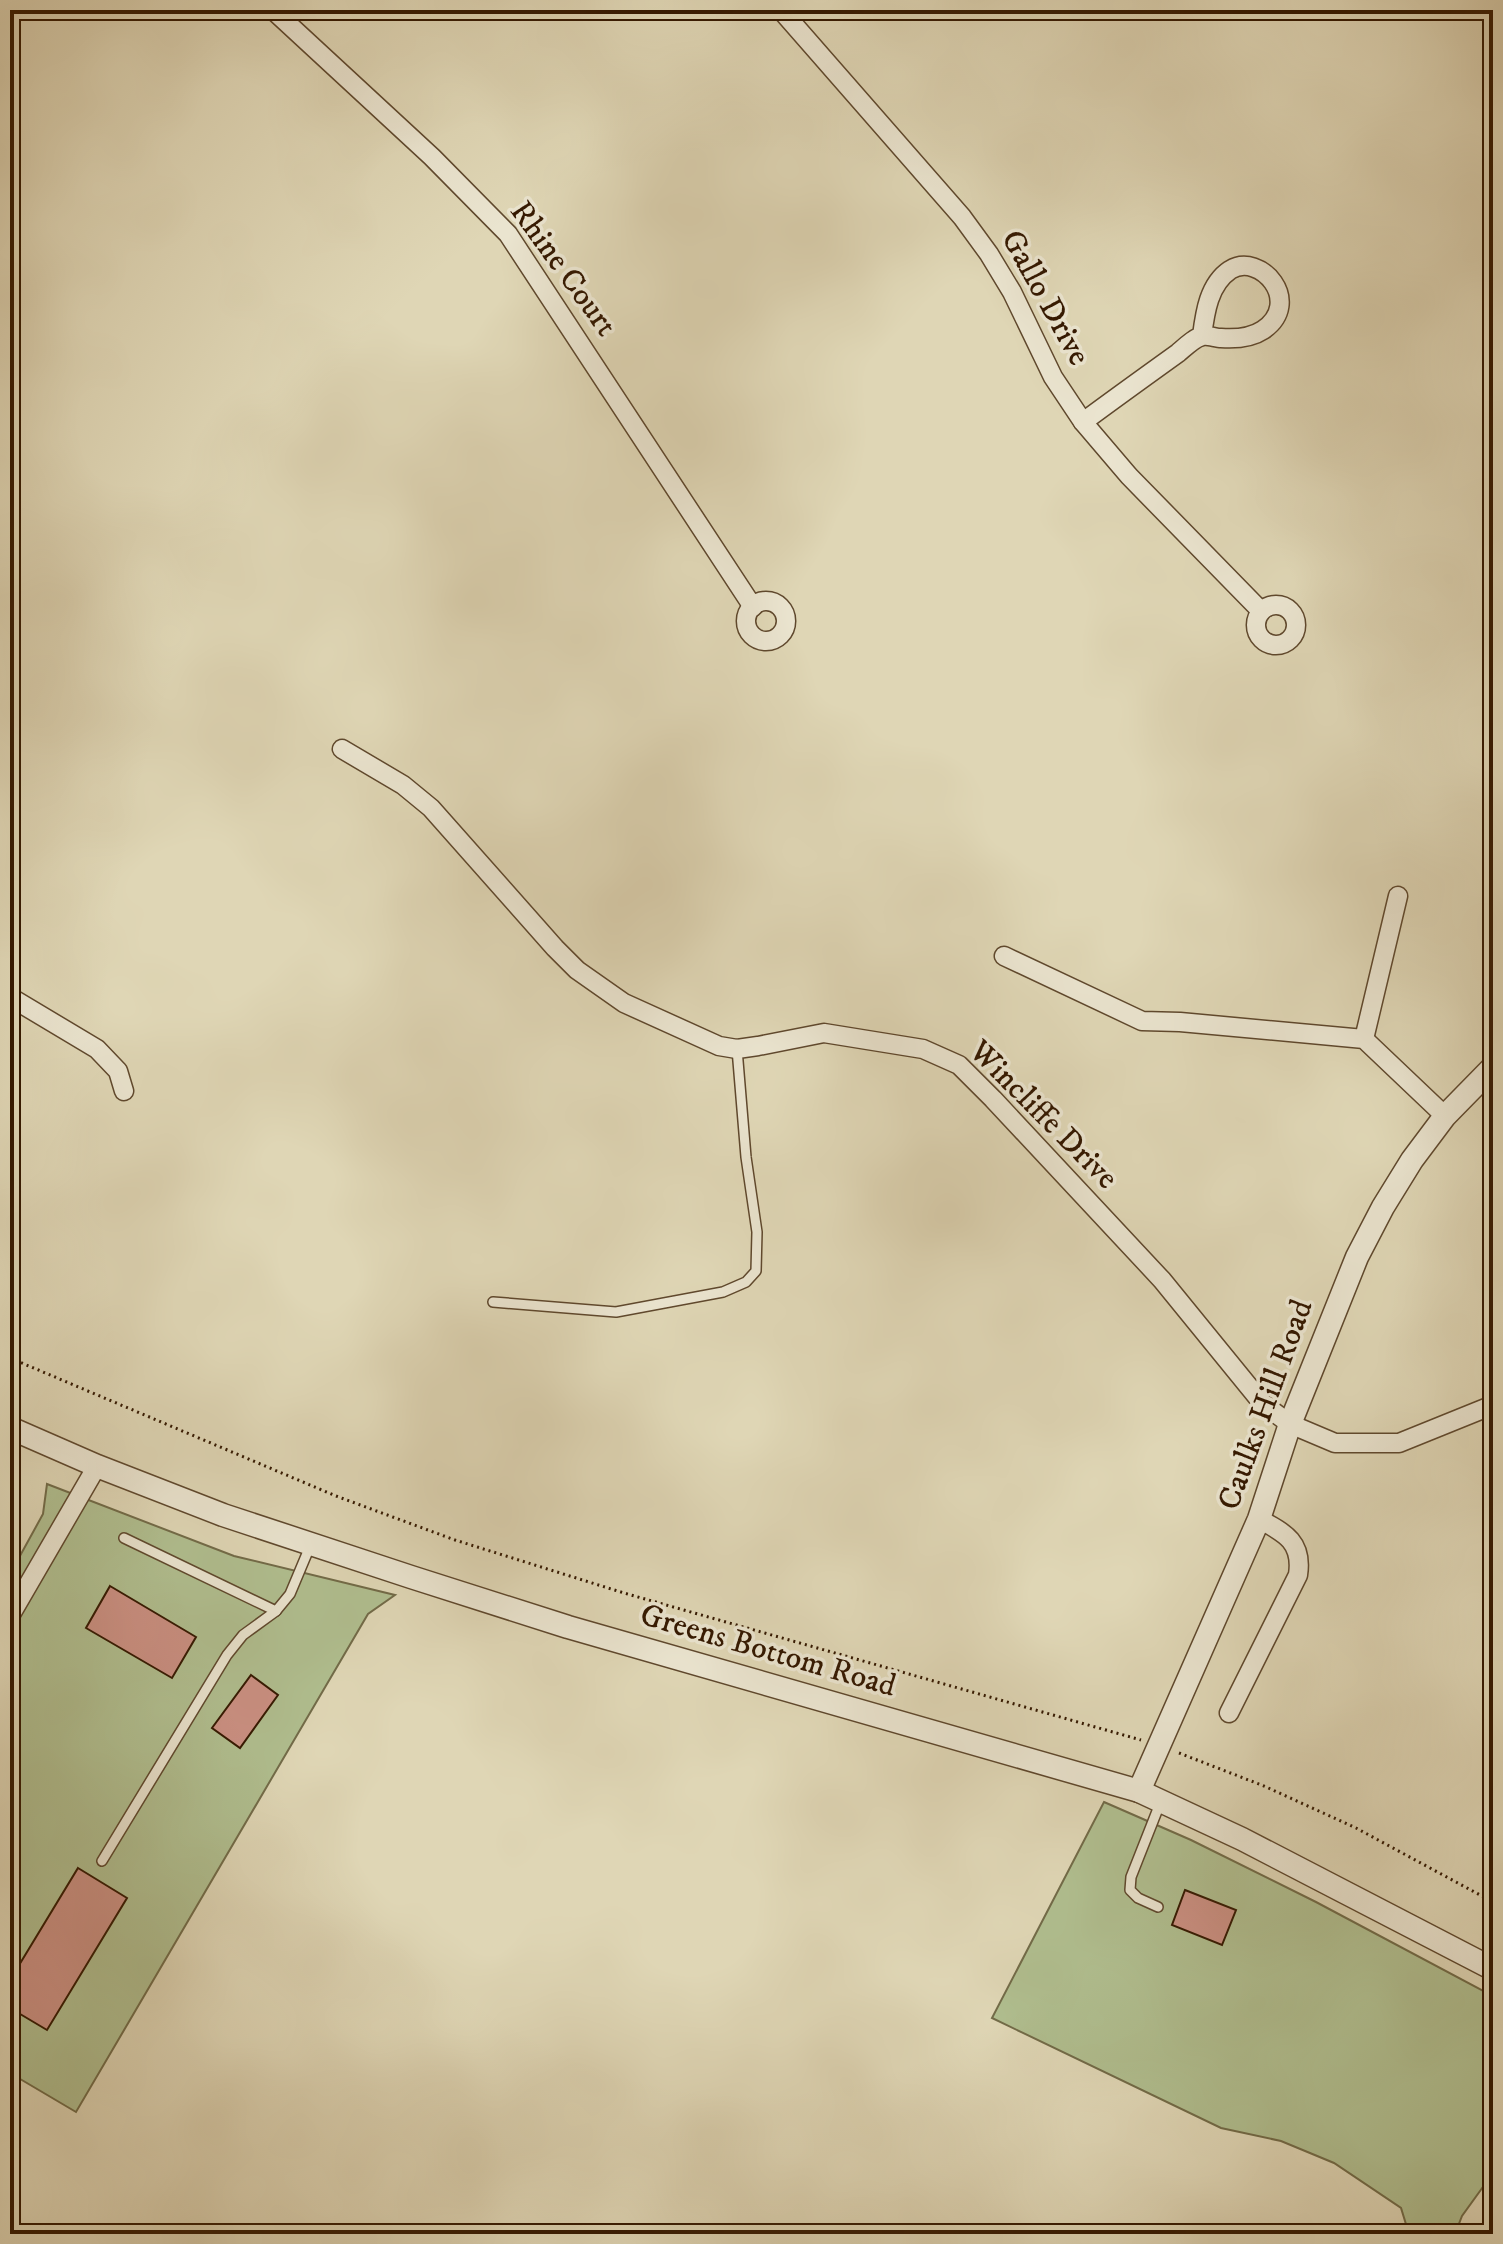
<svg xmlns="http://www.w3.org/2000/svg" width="1503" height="2244" viewBox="0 0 1503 2244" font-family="'IM FELL DW Pica',serif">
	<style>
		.green { fill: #b0be8f; stroke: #726b48; stroke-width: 2 }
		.building { fill: #cb9083; stroke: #341800; stroke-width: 2 }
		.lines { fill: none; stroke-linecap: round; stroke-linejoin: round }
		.service-casing { stroke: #5f482d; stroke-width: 12 }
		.minor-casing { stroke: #5f482d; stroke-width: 21 }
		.tertiary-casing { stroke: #5f482d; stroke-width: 25 }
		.path { stroke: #341800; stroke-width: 3; stroke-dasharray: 2 4; stroke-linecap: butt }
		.service { stroke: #eae4cf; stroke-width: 9 }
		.minor { stroke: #eae4cf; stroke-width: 18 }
		.tertiary { stroke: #eae4cf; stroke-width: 22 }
		.labels { text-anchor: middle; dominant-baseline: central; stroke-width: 7; stroke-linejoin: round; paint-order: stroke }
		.street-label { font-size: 32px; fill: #341800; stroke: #eae4cf }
	</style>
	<rect width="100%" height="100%" fill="#dfd6b5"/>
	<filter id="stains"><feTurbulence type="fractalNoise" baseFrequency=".0025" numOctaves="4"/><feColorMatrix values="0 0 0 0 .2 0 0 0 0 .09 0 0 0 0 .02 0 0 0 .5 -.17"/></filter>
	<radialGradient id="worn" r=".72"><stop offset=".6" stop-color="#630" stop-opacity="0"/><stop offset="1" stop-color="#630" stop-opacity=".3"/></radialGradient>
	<g class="green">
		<polygon points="47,1484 234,1556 395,1595 368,1614 76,2112 10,2073 10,1574 43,1514"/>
		<polygon points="1104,1802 1191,1840 1316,1902 1493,1996 1493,2173 1462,2216 1455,2234 1409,2234 1401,2208 1334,2163 1281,2141 1221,2128 992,2018"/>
	</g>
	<g class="building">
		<polygon points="110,1586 196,1637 172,1678 86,1628"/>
		<polygon points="251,1675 278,1695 240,1748 212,1728"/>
		<polygon points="78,1868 127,1898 47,2030 10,2008 10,1980"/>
		<polygon points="1185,1890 1236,1910 1222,1945 1172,1925"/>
	</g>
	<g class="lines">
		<defs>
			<g id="service">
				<polyline points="493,1302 616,1312 723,1292 746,1282 756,1271 757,1232 746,1157 737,1049"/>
				<polyline points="124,1538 276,1611 290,1594 311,1544"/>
				<polyline points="102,1861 227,1655 243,1635 276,1611"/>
				<polyline points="1158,1907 1138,1898 1130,1890 1131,1877 1161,1801"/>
			</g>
			<g id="minor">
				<polyline points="273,10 432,157 508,234 753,607"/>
				<polyline points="781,10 962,217 989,254 1012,292 1053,377 1083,422 1129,476 1261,611"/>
				<path d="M1083,422C1114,399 1146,376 1178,353C1184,348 1195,337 1203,336C1208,335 1216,338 1221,338C1235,339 1251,338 1263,330C1304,302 1260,251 1230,270C1209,284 1205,312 1202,336"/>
				<circle cx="766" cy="621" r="20"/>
				<circle cx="1276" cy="625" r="20"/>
				<polyline points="342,749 403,785 431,808 555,948 577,970 624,1003 719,1046 737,1049 758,1046 824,1033 923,1049 959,1065 993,1099 1162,1280 1263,1404 1290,1424 1335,1443 1399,1443 1493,1405"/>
				<polyline points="1004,956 1142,1021 1180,1022 1364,1039 1445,1116"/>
				<polyline points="10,997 97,1049 118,1071 124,1091"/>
				<polyline points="1364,1039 1398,896"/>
				<polyline points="10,1616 97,1466"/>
				<path d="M1229,1713L1298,1575C1303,1542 1285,1533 1259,1519"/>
			</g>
			<g id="tertiary">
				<polyline points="10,1428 97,1466 223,1515 411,1577 568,1627 1139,1791 1242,1839 1493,1969"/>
				<polyline points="1139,1791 1259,1519 1290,1424 1357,1257 1383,1207 1412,1160 1445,1116 1493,1067"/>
			</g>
		</defs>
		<use href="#service" class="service-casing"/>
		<use href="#minor" class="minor-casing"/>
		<use href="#tertiary" class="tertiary-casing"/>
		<g class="path">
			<polyline points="10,1358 336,1496 455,1540 624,1593 1141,1740"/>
			<polyline points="1179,1753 1264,1786 1356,1828 1493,1902"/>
		</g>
		<use href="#service" class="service"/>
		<use href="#minor" class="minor"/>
		<use href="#tertiary" class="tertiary"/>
	</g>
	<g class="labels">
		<g class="street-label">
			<text transform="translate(563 269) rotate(54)">Rhine Court</text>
			<text transform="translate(1045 298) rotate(61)">Gallo Drive</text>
			<text transform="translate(1043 1115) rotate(45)">Wincliffe Drive</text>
			<text transform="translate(1266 1405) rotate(-70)">Caulks Hill Road</text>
			<text transform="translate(768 1651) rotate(16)">Greens Bottom Road</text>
		</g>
	</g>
	<rect width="1503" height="2244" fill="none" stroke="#dfd6b5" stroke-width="40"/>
	<rect x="12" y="12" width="1479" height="2220" fill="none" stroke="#341800" stroke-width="4"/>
	<rect x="20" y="20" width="1463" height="2204" fill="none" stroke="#341800" stroke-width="2"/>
	<rect width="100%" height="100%" filter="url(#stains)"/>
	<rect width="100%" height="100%" fill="url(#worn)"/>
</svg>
